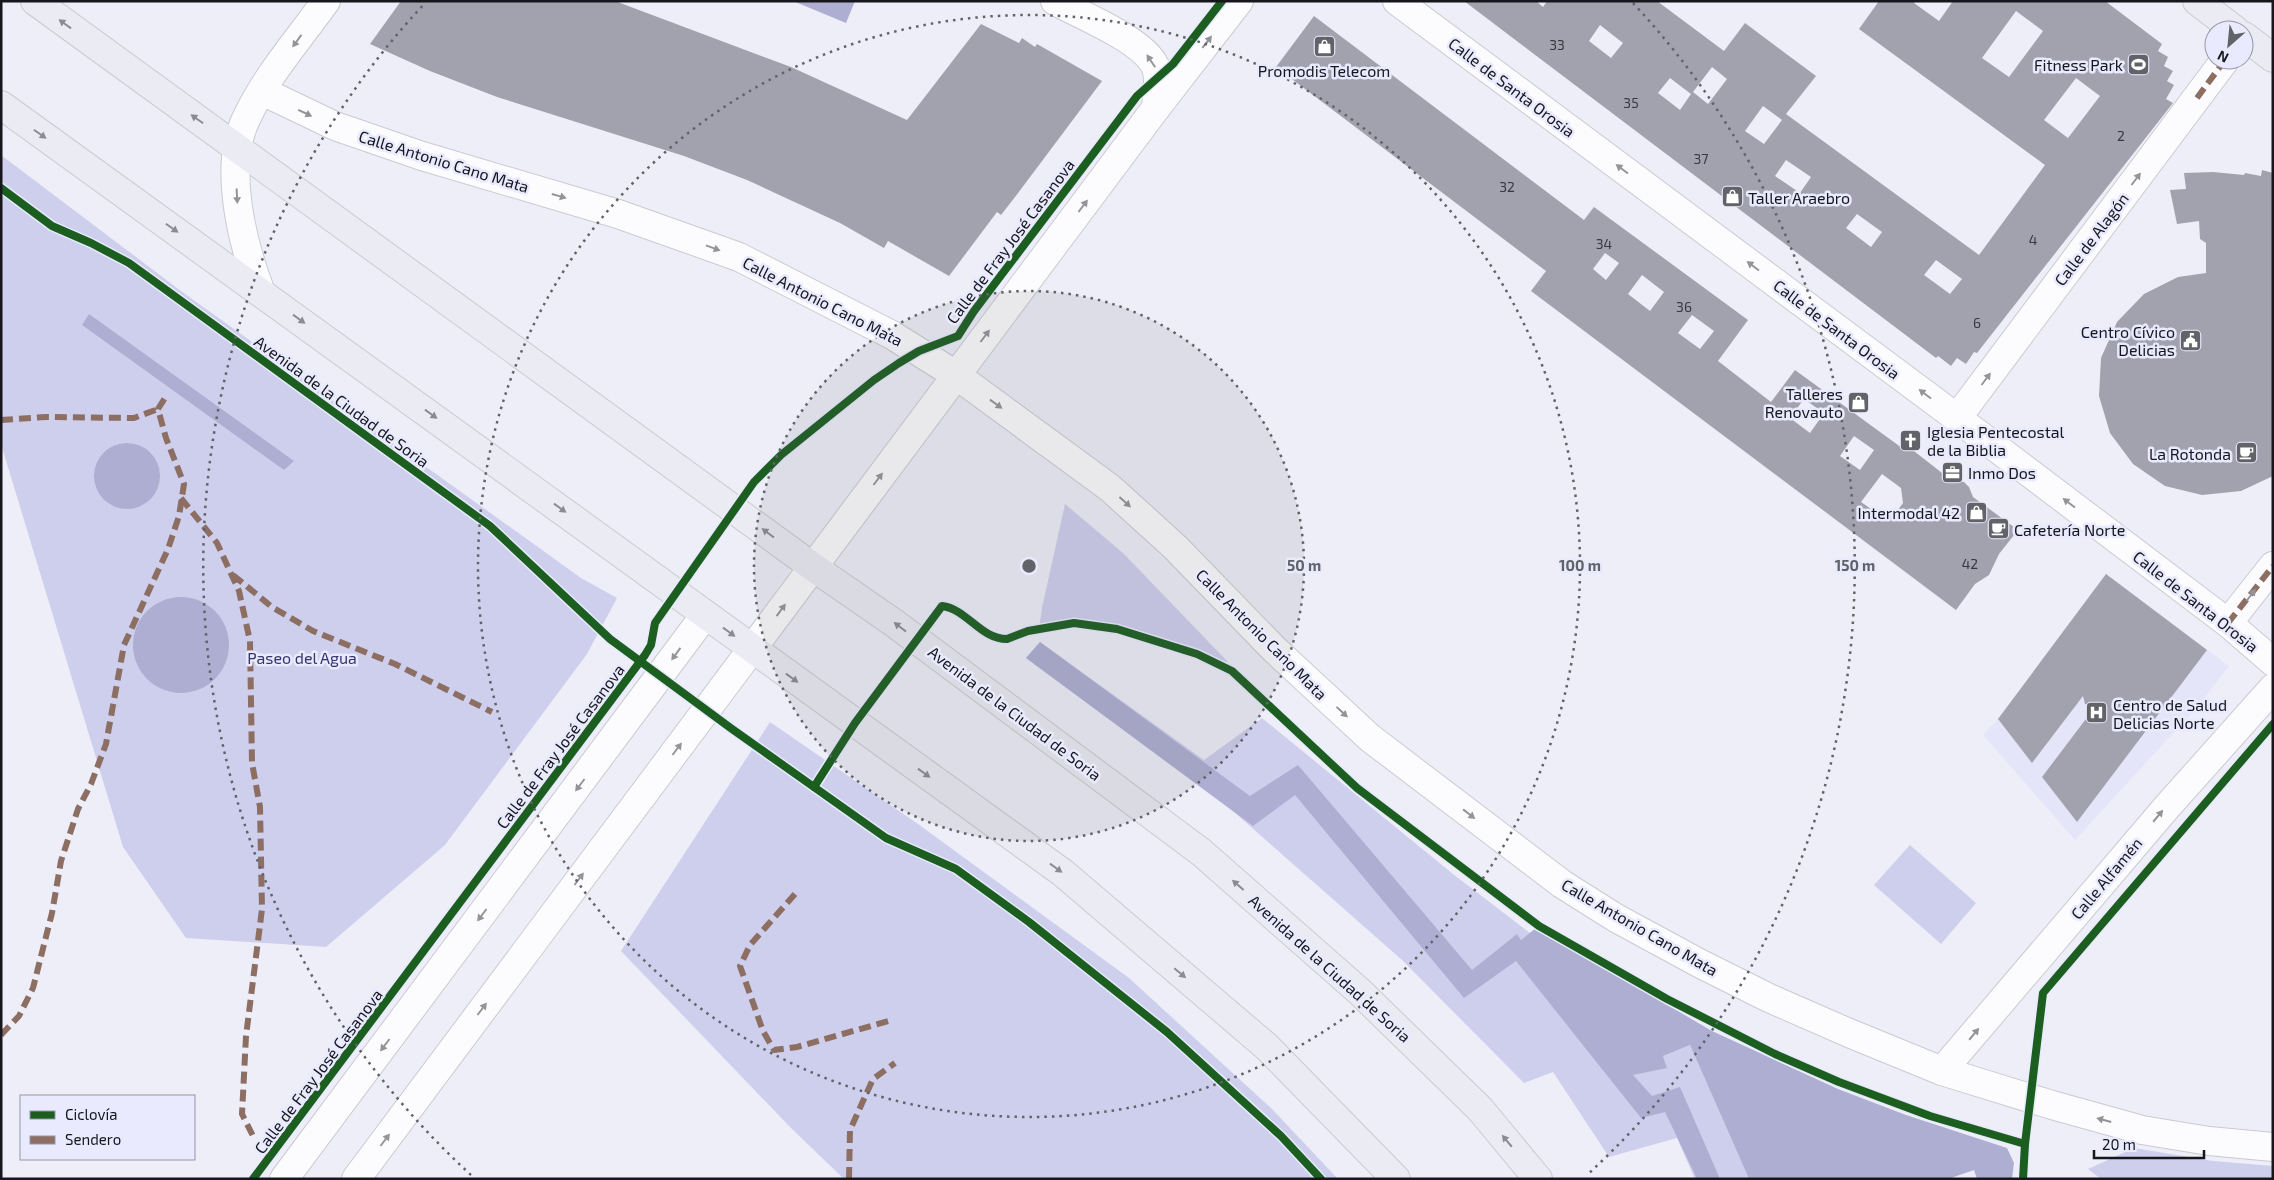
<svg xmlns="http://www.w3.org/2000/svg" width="2274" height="1180" viewBox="0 0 2274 1180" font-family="'Exo 2',sans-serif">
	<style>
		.built { fill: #e5e5f9 }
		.green { fill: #cecfed }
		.water { fill: #aeaed2 }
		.building { fill: #a2a2af; fill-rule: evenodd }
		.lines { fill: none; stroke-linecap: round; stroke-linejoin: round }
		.street-casing { stroke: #cacad2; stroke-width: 30 }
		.secondary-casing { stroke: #cacad2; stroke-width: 30 }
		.primary-casing { stroke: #cacacf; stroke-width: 30 }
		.street { stroke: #fcfcfe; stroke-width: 28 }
		.secondary { stroke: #fcfcfe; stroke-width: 28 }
		.primary { stroke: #ebebf4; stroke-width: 28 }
		.quiet { stroke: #8d6e63; stroke-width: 6; stroke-dasharray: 12 6; stroke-linecap: butt }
		.cycleway-casing { stroke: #e9eafe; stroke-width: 11 }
		.cycleway { stroke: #1b5e20; stroke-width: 8 }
		.oneway { fill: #8b8b93 }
		.oneway2 { fill: #949498 }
		.ring { fill: none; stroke: #626269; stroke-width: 2.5; stroke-dasharray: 2.5 5 }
		.labels { text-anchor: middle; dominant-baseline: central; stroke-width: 5; stroke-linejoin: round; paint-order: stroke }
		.number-label { font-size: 14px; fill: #393941 }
		.poi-label { font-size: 16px; fill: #16161c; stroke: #e9eafe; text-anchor: end }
		.street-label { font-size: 16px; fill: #16161c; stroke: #e9eafe }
		.park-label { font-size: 16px; fill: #37336e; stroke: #e9eafe }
		.centre { fill: #626269; stroke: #e9eafe; stroke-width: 2.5 }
		.ring-label { font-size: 15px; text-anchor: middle; font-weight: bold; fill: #626269; stroke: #e9eafe; stroke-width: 5; stroke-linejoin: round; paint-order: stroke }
	</style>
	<rect width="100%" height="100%" fill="#eeeef9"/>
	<polygon class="built" points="2106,574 2229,666 2198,706 2075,840 1983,735 1998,719"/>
	<g class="green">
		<polygon points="1,155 181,291 581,578 617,598 587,654 445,845 326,947 186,938 123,847 1,444"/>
		<path d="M1065,504L1123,553L1227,661L1232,671C1188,651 1122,623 1074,624C1062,624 1050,627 1039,628L1042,608Z"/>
		<polygon points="1040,642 1204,760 1262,718 1453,874 1530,933 1521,940 1667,1068 1663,1056 1690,1045 1749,1179 1695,1179 1677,1138 1609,1157 1553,1072 1524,1083 1402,960 1225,804 1026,658"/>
		<polygon points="770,722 918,824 1129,978 1272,1109 1338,1179 844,1179 791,1128 621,951"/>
		<polygon points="1910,845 1976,903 1941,944 1874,885"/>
		<polygon points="2134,1148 2213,1161 2273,1166 2273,1179 2101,1179 2088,1169"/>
	</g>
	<g class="water">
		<polygon points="793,1 855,1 846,23"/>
		<polygon points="89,314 294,461 284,470 82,325"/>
		<circle cx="127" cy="476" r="33"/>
		<circle cx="181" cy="645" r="48"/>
		<polygon points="1040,642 1250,796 1298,765 1472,970 1517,934 1521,940 1536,928 1712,1031 1838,1089 1906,1115 2007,1148 2014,1163 2012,1179 1977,1179 1974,1170 1948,1179 1749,1179 1690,1045 1663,1056 1667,1068 1633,1075 1652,1096 1680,1087 1720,1179 1697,1179 1665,1112 1641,1118 1516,961 1464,998 1295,795 1253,826 1026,658"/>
	</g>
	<g class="building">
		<polygon points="401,1 615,1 791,67 907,120 981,24 1019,43 1022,38 1035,47 1037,44 1102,81 1015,197 1001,215 997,212 949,276 888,241 884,248 840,223 747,180 684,156 497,97 430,71 370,44"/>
		<path d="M1464,1H1536L1543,7L1547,1H1657L1724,51L1745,23L1816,76L1786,114L1979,255L2045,165L1859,29L1879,1H1915L1914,3L1939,21L1953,1H2105L2162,44L2158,51L2168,57L2164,66L2173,71L2167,81L2174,85L2166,99L2173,103L1977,353L1974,352L1966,364L1957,358L1951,366L1938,356L1936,358ZM2016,11L2043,31L2009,77L1982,58ZM1600,25L1623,43L1611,58L1589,41ZM1712,67L1727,79L1708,104L1693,92ZM1670,78L1691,94L1680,110L1658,93ZM2076,78L2100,96L2068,138L2044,120ZM1763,106L1782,120L1764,144L1745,131ZM1786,160L1811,177L1800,193L1775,176ZM1857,214L1882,232L1871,247L1846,228ZM1936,260L1962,279L1950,294L1924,275Z"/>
		<path d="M1314,16L1584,220L1594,207L1748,320L1718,361L1771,402L1795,370L1902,448L1905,444L1951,480L1964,482L1969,487L1973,497L2018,530L1999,554L1989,575L1975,584L1956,610L1531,291L1546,271L1276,67ZM1605,253L1619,263L1606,280L1593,269ZM1642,275L1664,292L1650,311L1628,294ZM1692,315L1714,331L1700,349L1678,333ZM1804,399L1824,413L1810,433L1790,418ZM1854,436L1874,450L1860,470L1840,456ZM1882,474L1901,488L1903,503L1894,515L1877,513L1861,502Z"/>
		<polygon points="2262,170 2273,173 2273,476 2241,491 2202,495 2165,486 2133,464 2110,433 2099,396 2101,358 2117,322 2144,294 2178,277 2206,273 2206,243 2200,239 2199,221 2177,224 2170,190 2186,189 2184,173 2213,172 2244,175 2245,173 2261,176"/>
		<polygon points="2106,574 2207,650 2077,822 2042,777 2095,707 2085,704 2083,696 2032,763 1998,719"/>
	</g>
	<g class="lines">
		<defs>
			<g id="street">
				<path d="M1055,1C1081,15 1143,40 1155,66C1161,78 1157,95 1156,108"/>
				<polyline points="1397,1 1957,418 2228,623 2273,662"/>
				<polyline points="262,91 335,126 422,156 618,214 739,257 892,335 956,375 1110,488 1175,547 1274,649 1370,738 1562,884 1616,918 1699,963 1769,998 1849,1033 1942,1071 2052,1105 2142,1130 2209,1141 2273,1147"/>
				<polyline points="1957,418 2225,60"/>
				<polyline points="2228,623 2273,566"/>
				<polyline points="1942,1071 2166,808 2273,688"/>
			</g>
			<g id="secondary">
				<path d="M260,290C242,242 223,167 246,119C266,76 299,39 326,1"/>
				<polyline points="284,1179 705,615"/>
				<polyline points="356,1179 1156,108 1239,1"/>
			</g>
			<g id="primary">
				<polyline points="35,1 813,567 894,623 1201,852 1360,992 1480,1109 1538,1179"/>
				<polyline points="2197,1 2235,30"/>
				<polyline points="2244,36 2273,58"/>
				<polyline points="1,105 1063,873 1267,1047 1396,1179"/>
			</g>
		</defs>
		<use href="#street" class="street-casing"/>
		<use href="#secondary" class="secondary-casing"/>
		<use href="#primary" class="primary-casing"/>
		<use href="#street" class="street"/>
		<use href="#secondary" class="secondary"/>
		<use href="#primary" class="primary"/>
		<g class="quiet">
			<polyline points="2197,98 2225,60"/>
			<polyline points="1,420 46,417 134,418 158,409"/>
			<polyline points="181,498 217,543 239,591 250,641 252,763 260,807 262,909 246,1036 242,1114 255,1140"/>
			<polyline points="233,575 272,607 313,631 395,664 492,712"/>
			<polyline points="2228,623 2273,566"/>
			<polyline points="795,894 750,945 740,966 763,1031 774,1050 797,1047 892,1020"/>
			<polyline points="1,1035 19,1016 33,988 52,913 61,861 78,809 91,784 106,744 124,645 168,549 179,516 184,484 166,438 158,409 165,398"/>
			<polyline points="849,1179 850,1130 873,1079 895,1063"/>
		</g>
		<defs>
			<g id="cycleway">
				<polyline points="1,188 52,226 91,243 129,263 490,526 610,639 732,729 886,838 956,869 1029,922 1167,1032 1281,1136 1321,1179"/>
				<path d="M814,787L855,723L942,606C967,609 980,639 1007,639L1028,631L1074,623L1117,629L1197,654L1232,671L1357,788L1539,926L1667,999L1775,1054L1839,1082L1930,1116L2025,1144"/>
				<polyline points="253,1179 645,655 651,645 655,623 754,482 781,455 874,380 899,363 919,351 958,336 974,311 1137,96 1173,64 1222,1"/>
				<polyline points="2023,1179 2025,1144 2043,993 2273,724"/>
			</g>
		</defs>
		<use href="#cycleway" class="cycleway-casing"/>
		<use href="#cycleway" class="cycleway"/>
	</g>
	<defs><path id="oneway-solid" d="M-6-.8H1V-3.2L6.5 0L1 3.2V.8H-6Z" transform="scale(1.25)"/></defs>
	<g class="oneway">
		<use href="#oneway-solid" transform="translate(65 24) rotate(-144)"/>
		<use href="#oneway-solid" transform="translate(197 119) rotate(-145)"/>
		<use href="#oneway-solid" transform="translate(40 134) rotate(35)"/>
		<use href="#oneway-solid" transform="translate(172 228) rotate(35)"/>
		<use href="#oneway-solid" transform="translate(299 319) rotate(36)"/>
		<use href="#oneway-solid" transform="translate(431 414) rotate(36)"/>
		<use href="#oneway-solid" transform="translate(560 508) rotate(36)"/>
		<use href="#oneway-solid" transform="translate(768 533) rotate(-143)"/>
		<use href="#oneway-solid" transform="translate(900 627) rotate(-143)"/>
		<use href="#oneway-solid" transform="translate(729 632) rotate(36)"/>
		<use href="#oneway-solid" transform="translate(792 678) rotate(36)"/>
		<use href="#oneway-solid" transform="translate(924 773) rotate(36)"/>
		<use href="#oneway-solid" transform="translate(1056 868) rotate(36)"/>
		<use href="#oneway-solid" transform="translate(1238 885) rotate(-139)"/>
		<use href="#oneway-solid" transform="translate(1180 973) rotate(40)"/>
		<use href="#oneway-solid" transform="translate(1507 1141) rotate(-130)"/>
	</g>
	<g class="oneway2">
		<use href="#oneway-solid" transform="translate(297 41) rotate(126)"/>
		<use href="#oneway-solid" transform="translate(1207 42) rotate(-52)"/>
		<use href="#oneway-solid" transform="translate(1151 61) rotate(-124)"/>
		<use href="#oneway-solid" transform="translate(305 113) rotate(25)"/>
		<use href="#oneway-solid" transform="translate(1622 169) rotate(-143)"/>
		<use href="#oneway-solid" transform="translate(2136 179) rotate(-53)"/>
		<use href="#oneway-solid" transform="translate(237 196) rotate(87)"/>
		<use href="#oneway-solid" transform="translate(559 196) rotate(16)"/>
		<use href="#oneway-solid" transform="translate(1083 206) rotate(-53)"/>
		<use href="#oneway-solid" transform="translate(713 248) rotate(20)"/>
		<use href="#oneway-solid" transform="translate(1753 266) rotate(-143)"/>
		<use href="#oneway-solid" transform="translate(985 336) rotate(-53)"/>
		<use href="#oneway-solid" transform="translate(1986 379) rotate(-53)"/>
		<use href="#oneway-solid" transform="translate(1925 394) rotate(-143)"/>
		<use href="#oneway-solid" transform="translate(996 404) rotate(36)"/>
		<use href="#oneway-solid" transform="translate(878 479) rotate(-53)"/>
		<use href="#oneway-solid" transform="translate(1125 502) rotate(42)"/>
		<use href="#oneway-solid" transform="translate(2069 503) rotate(-143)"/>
		<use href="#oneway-solid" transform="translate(2251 595) rotate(-53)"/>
		<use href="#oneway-solid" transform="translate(781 610) rotate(-54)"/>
		<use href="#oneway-solid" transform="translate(676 654) rotate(126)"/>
		<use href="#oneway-solid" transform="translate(1342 712) rotate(43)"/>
		<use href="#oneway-solid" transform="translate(677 749) rotate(-53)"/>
		<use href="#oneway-solid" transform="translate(580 785) rotate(127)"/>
		<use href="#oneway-solid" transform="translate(1469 814) rotate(38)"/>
		<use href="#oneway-solid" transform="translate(2158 816) rotate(-50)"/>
		<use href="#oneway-solid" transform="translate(579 879) rotate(-53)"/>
		<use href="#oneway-solid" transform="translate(482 915) rotate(127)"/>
		<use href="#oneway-solid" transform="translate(482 1009) rotate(-53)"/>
		<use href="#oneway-solid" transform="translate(1974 1034) rotate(-50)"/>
		<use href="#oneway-solid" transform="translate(385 1045) rotate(127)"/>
		<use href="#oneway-solid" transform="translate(2104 1120) rotate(-165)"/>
		<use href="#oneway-solid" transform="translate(385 1140) rotate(-53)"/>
	</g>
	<circle cx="1029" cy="566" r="275" fill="#626269" fill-opacity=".12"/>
	<g class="ring">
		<circle cx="1029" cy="566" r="275"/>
		<circle cx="1029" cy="566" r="551"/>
		<path d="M471 1175A826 826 0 0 1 425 3M1633 3A826 826 0 0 1 1587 1175"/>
	</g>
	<defs>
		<symbol id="shop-square" viewBox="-11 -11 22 22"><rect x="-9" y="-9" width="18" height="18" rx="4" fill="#626269" stroke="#e9eafe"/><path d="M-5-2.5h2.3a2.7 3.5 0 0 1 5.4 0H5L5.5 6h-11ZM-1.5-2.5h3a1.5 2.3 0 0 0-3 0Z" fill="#fff"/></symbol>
		<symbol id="stadium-square" viewBox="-11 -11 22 22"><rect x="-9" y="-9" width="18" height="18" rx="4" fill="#626269" stroke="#e9eafe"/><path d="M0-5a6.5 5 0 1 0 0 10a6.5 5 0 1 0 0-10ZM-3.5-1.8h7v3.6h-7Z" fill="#fff"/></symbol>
		<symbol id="civic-square" viewBox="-11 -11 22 22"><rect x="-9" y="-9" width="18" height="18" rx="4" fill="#626269" stroke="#e9eafe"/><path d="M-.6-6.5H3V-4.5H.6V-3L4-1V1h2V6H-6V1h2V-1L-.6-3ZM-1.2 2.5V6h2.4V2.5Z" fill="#fff"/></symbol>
		<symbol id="church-square" viewBox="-11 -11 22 22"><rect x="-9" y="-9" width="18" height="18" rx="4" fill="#626269" stroke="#e9eafe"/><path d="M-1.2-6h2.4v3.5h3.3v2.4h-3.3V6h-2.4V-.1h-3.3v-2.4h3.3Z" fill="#fff"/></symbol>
		<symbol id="cafe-square" viewBox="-11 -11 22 22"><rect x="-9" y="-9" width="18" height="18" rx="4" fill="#626269" stroke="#e9eafe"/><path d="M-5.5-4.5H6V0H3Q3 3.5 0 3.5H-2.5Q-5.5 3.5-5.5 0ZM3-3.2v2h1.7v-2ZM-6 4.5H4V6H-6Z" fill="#fff"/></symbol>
		<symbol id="office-square" viewBox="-11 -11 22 22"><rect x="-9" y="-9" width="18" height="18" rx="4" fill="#626269" stroke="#e9eafe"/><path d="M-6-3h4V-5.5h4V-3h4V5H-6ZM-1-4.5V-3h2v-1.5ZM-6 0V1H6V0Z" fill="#fff"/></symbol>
		<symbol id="hospital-square" viewBox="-11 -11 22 22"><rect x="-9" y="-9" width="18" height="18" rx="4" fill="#626269" stroke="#e9eafe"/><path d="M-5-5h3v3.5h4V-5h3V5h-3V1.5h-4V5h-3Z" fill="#fff"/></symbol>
	</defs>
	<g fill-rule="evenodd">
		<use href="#shop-square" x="1312" y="34" width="25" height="25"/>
		<use href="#stadium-square" x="2126" y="52" width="25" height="25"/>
		<use href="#shop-square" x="1720" y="184" width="25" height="25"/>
		<use href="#civic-square" x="2178" y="328" width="25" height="25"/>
		<use href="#shop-square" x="1846" y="390" width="25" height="25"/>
		<use href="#church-square" x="1898" y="428" width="25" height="25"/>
		<use href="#cafe-square" x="2234" y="440" width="25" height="25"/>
		<use href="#office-square" x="1940" y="460" width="25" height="25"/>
		<use href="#shop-square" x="1964" y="500" width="25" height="25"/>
		<use href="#cafe-square" x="1986" y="516" width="25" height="25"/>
		<use href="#hospital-square" x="2084" y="700" width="25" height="25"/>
	</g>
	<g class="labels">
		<g class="number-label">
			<text x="1557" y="44">33</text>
			<text x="1631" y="102">35</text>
			<text x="2121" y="135">2</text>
			<text x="1701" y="158">37</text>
			<text x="1507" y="186">32</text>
			<text x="2033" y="239">4</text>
			<text x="1604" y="243">34</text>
			<text x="1684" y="306">36</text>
			<text x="1977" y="322">6</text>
			<text x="1970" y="563">42</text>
		</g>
		<g class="poi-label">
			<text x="2123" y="64">Fitness Park</text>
			<text x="1324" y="70" text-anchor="middle">Promodis Telecom</text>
			<text x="1748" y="197" text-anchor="start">Taller Araebro</text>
			<text x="2175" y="331">Centro Cívico<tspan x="2175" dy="18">Delicias</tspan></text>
			<text x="1843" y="393">Talleres<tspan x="1843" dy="18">Renovauto</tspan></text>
			<text x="1927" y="431" text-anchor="start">Iglesia Pentecostal<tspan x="1927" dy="18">de la Biblia</tspan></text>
			<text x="2231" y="453">La Rotonda</text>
			<text x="1968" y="472" text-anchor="start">Inmo Dos</text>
			<text x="1960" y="512">Intermodal 42</text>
			<text x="2014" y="529" text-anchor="start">Cafetería Norte</text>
			<text x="2113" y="704" text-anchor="start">Centro de Salud<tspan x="2113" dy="18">Delicias Norte</tspan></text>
		</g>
		<g class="street-label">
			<text transform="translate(1512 87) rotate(37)">Calle de Santa Orosia</text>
			<text transform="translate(444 161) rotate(17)">Calle Antonio Cano Mata</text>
			<text transform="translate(2091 239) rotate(-53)">Calle de Alagón</text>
			<text transform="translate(1010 241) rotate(-53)">Calle de Fray José Casanova</text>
			<text transform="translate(823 301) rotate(27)">Calle Antonio Cano Mata</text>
			<text transform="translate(1837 329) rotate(37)">Calle de Santa Orosia</text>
			<text transform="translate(342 401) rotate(36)">Avenida de la Ciudad de Soria</text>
			<text transform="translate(2196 601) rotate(38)">Calle de Santa Orosia</text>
			<text transform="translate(1262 634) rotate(45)">Calle Antonio Cano Mata</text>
			<text transform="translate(1015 713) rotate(37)">Avenida de la Ciudad de Soria</text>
			<text transform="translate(560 746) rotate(-53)">Calle de Fray José Casanova</text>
			<text transform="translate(2106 878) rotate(-50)">Calle Alfamén</text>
			<text transform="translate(1640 927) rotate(30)">Calle Antonio Cano Mata</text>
			<text transform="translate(1330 968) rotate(42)">Avenida de la Ciudad de Soria</text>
			<text transform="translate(318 1071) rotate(-53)">Calle de Fray José Casanova</text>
		</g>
		<g class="park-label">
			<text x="302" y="657">Paseo del Agua</text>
		</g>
	</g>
	<circle cx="1029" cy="566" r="8" class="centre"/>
	<g class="ring-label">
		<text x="1304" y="571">50 m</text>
		<text x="1580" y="571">100 m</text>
		<text x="1855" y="571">150 m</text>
	</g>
	<rect width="2274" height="1180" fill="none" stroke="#16161c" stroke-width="5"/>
	<rect x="20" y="1095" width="175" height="65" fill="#e9eafe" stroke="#9595a4"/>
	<rect x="30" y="1111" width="25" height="8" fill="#1b5e20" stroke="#9595a4"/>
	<text x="65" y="1120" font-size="15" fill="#16161c">Ciclovía</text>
	<rect x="30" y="1136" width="25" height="8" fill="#8d6e63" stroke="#9595a4"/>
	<text x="65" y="1145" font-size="15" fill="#16161c">Sendero</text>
	<g transform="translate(2229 45) rotate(207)"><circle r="24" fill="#e9eafe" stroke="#9595a4"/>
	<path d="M0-4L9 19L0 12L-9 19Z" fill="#626269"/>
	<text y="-8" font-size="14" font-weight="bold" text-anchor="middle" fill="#16161c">N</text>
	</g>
	<path d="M2094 1150v8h110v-8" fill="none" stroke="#16161c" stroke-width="2.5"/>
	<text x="2102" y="1150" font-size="15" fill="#16161c" stroke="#e9eafe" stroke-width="4" paint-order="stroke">20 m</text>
</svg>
